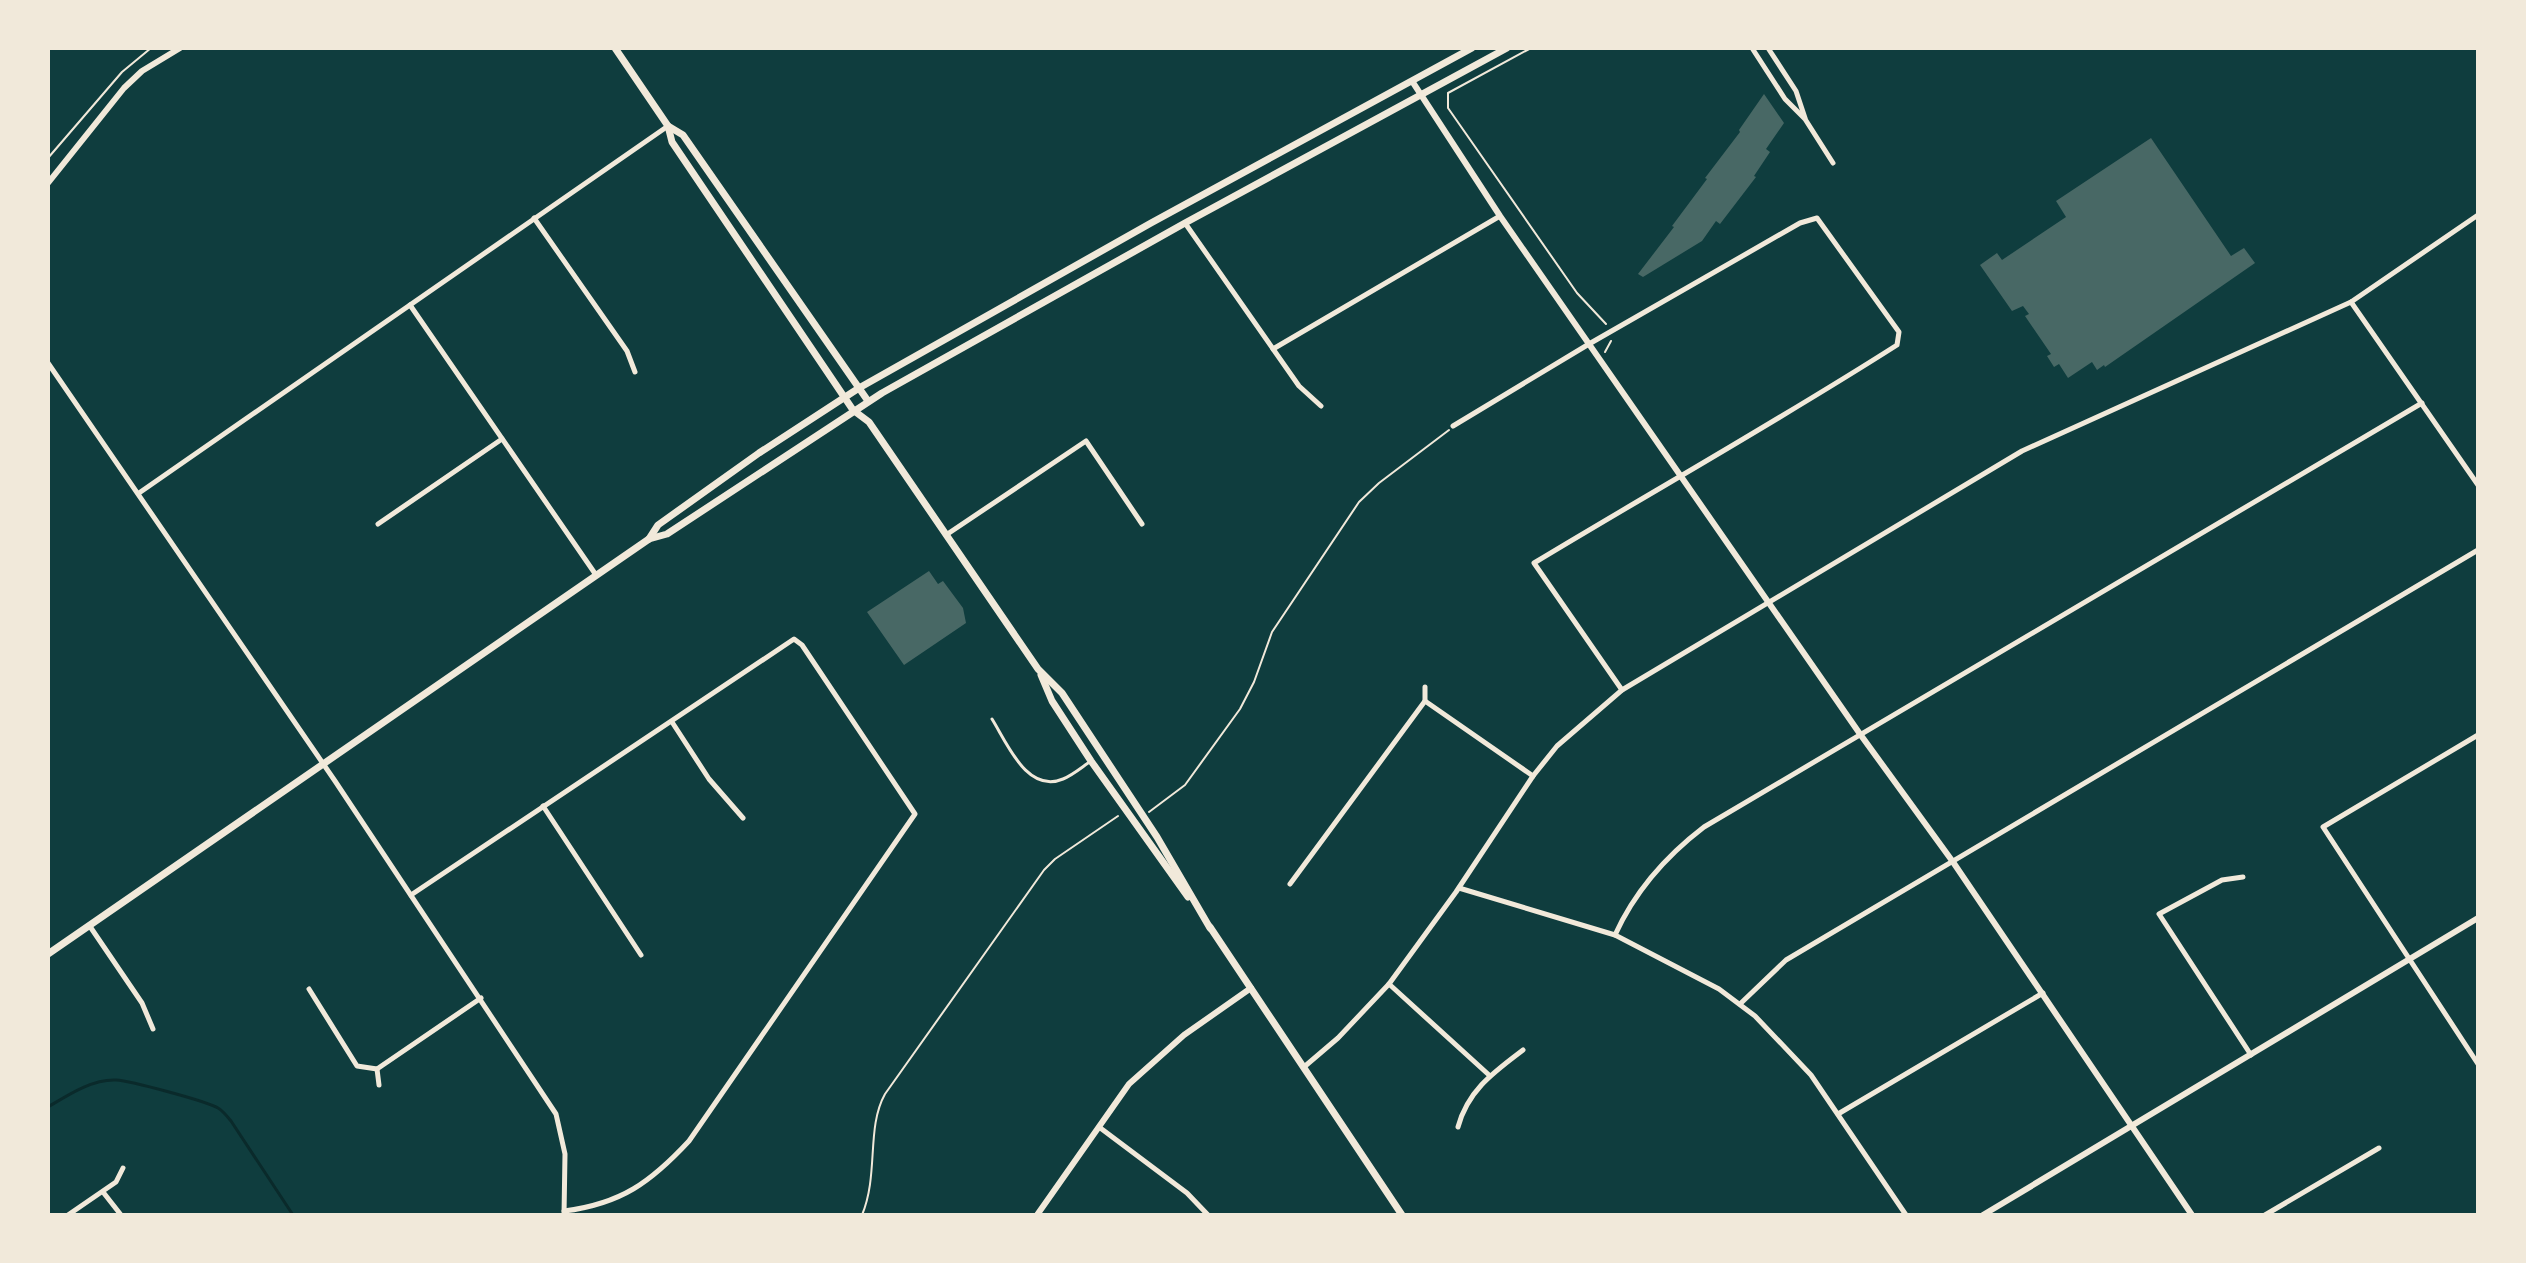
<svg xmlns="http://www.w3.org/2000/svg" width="2526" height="1263" viewBox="0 0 2526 1263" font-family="Bitter,serif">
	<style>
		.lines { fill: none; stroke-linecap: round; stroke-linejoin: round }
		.stream { stroke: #0a2a2b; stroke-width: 3 }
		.building { fill: #486865 }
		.path { stroke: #f1e9da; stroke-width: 2 }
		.service { stroke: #f1e9da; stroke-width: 3 }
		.minor { stroke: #f1e9da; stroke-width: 5 }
		.tertiary { stroke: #f1e9da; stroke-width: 6 }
		.secondary { stroke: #f1e9da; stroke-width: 7 }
	</style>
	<rect width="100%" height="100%" fill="#0f3d3e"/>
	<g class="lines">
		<path class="stream" d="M48,1107C68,1095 92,1079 116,1080C131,1081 206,1101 218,1108C223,1111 227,1116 231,1121L293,1215"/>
	</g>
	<g class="building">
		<polygon points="1764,94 1784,123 1766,149 1770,152 1754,176 1756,177 1720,224 1716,221 1702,241 1643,277 1638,274 1674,227 1672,226 1707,179 1705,178 1740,132 1739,130"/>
		<polygon points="2151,138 2231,256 2244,248 2255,263 2105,367 2104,365 2097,370 2092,362 2068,378 2059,364 2054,367 2047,356 2051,354 2025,316 2029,314 2023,306 2012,311 1980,265 1997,253 2002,260 2066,217 2056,201"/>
		<polygon points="929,571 938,584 943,581 963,608 966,623 904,665 867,612"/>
	</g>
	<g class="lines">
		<g class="path">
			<polyline points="1531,48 1448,93 1448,108 1577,293 1606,324"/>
			<polyline points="48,158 122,72 151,48"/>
			<polyline points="1605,352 1611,341"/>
			<polyline points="1149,812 1185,785 1240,709 1254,682 1272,632 1359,502 1379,483 1449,430"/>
			<path d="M862,1215C879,1174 866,1128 885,1094L1044,870L1055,859L1118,816"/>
		</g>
		<path class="service" d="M992,719C1007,743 1027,794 1063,779C1073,775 1082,767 1091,761"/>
		<g class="minor">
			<polyline points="1752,48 1785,99 1805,119 1833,163"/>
			<polyline points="1768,48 1796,91 1805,118"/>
			<polyline points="534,218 627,351 635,372"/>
			<polyline points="1185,223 1299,386 1321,406"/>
			<polyline points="2351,302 2478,485"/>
			<polyline points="410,305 596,575"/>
			<polyline points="1273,349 1500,216"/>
			<polyline points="48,363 335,781 556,1114 565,1154 564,1215"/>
			<path d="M1453,426L1589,344L1800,223L1817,218L1899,332L1897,345C1778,421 1655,490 1534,563L1622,690"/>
			<polyline points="139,493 668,126"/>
			<polyline points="378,524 502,439"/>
			<polyline points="946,535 1086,441 1142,524"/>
			<polyline points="1425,687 1425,701"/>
			<polyline points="672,722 709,779 743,818"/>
			<polyline points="2478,735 2323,827 2478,1064"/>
			<polyline points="543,806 641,955"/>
			<polyline points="2243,877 2222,880 2159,914 2251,1055"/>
			<polyline points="1290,884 1425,701 1533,776"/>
			<polyline points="1459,888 1615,935 1719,989 1755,1016 1811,1075 1906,1215"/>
			<path d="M411,895L794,639L802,645L915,814L689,1141C651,1182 621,1204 564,1211"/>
			<polyline points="89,925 142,1003 153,1029"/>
			<path d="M1615,935C1635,891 1666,856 1704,827L2422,403"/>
			<polyline points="1389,984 1489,1075"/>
			<polyline points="309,989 357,1066 377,1069 481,998"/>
			<polyline points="1740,1004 1786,960 2478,550"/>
			<polyline points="1304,1067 1338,1038 1389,984 1456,892 1533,776 1557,746 1622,690 2022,451 2351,302 2478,215"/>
			<polyline points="377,1069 379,1085"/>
			<polyline points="1838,1114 2043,993"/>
			<polyline points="1099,1127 1187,1193 1208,1215"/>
			<path d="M1458,1127C1468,1090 1494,1072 1523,1050"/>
			<polyline points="103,1192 121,1215"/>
			<polyline points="68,1215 116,1182 123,1168"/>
			<polyline points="2265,1215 2379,1148"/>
		</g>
		<g class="tertiary">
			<polyline points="1412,81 1500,216 1860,734 1953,862 2192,1215"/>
			<polyline points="48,183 124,88 142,71 180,48"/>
			<polyline points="1037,1215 1129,1084 1184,1035 1251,988"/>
			<polyline points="1983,1215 2478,918"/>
		</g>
		<g class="secondary">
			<polyline points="615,48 668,126 672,142 853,410 869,422 1038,669 1062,693 1157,837 1210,928"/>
			<polyline points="668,126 683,135 868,401"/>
			<polyline points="649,539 658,525 759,453 859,388 1151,223 1472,48"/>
			<polyline points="1041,675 1052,701 1091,761 1188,897"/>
			<polyline points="1210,927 1402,1215"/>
			<polyline points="48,954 649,539 667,534 882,393 1185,223 1507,48"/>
		</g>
	</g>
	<rect width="2526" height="1263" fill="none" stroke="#f1e9da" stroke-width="100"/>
</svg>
